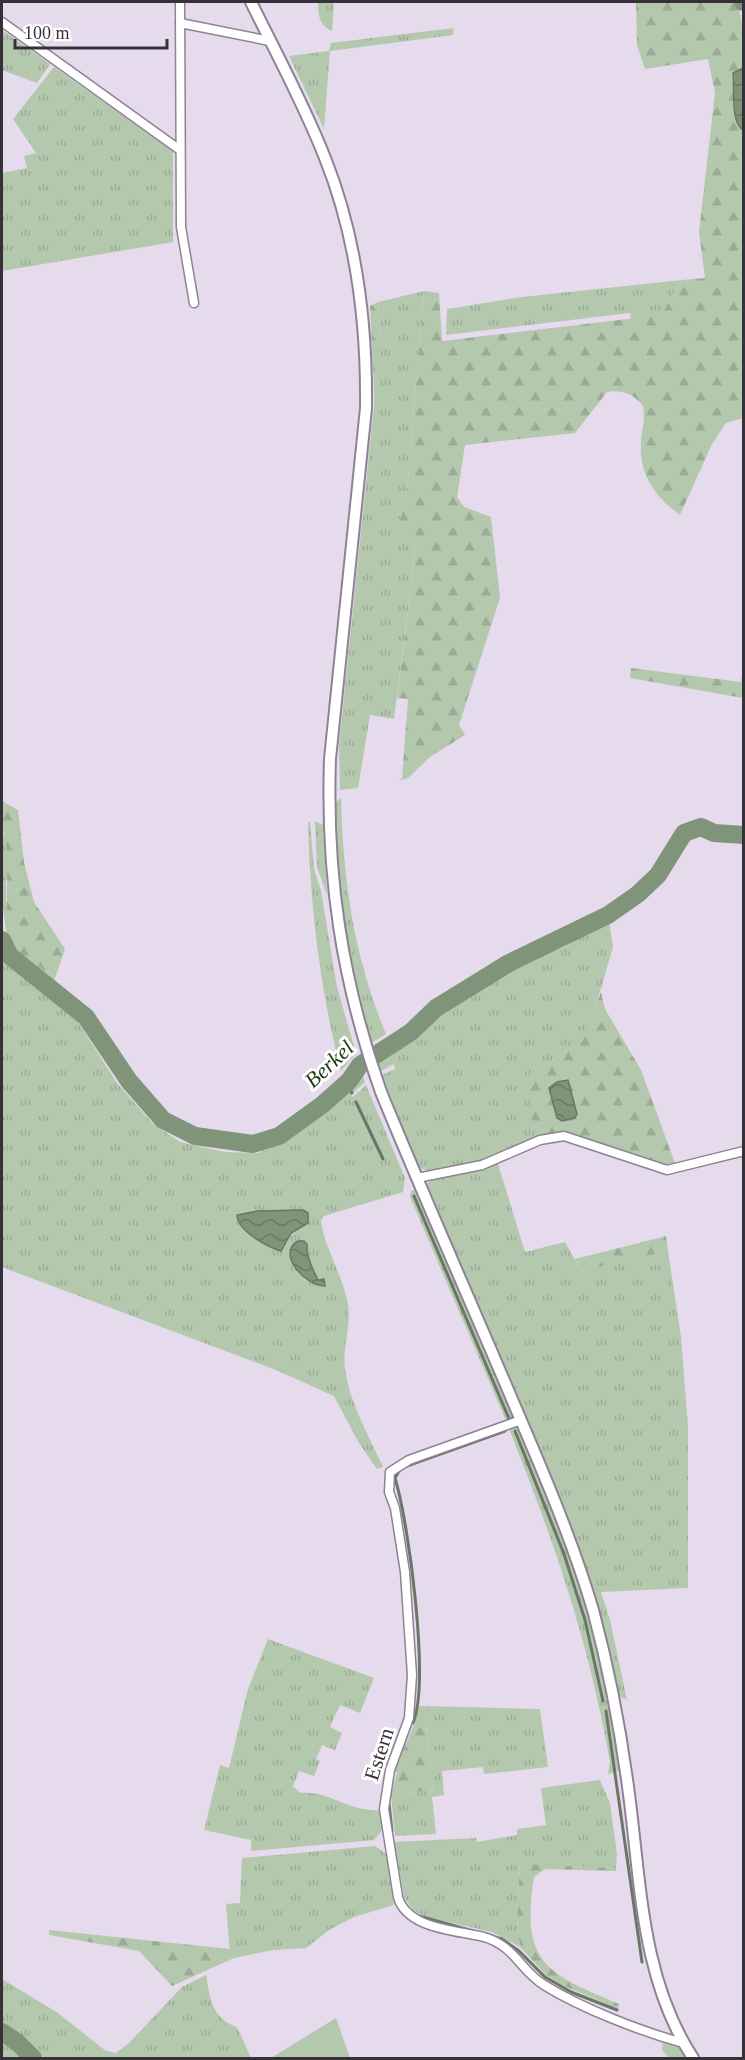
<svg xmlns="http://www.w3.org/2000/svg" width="745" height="2060" viewBox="0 0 745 2060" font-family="'Times New Roman',serif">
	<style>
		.grass { fill: url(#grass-tufts) }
		.forest { fill: url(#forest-firs) }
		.garden { fill: #b4c8ae }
		.water { fill: url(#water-waves); stroke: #6a7666; stroke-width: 1.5 }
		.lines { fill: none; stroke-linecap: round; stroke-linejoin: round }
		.stream { stroke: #6a7666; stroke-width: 3 }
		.river { stroke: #80947a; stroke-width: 18 }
		.minor-casing { stroke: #8e8294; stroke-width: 11 }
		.tertiary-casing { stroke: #8e8294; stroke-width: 14 }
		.minor { stroke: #fff; stroke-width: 8 }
		.tertiary { stroke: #fff; stroke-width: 10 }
		.labels { text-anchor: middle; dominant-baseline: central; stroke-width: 6; stroke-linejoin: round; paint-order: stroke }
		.street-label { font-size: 21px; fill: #363138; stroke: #fff }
		.water-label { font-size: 22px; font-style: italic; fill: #1d3b13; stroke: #fff }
	</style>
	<defs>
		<pattern id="grass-tufts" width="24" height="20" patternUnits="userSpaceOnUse" patternTransform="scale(1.5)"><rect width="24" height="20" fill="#b4c8ae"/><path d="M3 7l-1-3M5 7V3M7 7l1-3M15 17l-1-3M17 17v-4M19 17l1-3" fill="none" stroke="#9bac96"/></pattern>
		<pattern id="forest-firs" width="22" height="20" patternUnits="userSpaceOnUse" patternTransform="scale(1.5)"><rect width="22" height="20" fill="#b4c8ae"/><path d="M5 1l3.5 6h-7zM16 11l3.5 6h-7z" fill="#9bac96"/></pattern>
		<pattern id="water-waves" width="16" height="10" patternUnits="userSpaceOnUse" patternTransform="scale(1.5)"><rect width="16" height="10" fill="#80947a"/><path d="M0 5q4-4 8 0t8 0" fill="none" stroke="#6a7965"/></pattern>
	</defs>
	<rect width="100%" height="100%" fill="#e6daed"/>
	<g class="grass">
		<path d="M318,2H334L332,31C319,26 318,14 318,2Z"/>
		<polygon points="454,28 453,35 330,51 324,129 289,56 329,51 331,43"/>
		<polygon points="2,30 50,64 37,83 2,70"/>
		<polygon points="54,67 173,151 173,242 2,271 2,173 27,168 24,156 36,153 13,119"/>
		<polygon points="682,280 661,315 631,319 630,313 446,335 447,309 522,297"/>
		<polygon points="424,291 407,491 396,534 417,539 394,719 370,715 358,788 340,790 339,745 381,338 378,302"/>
		<path d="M341,798C343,881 354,957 386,1034L371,1043C345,964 337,886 334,804Z"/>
		<polygon points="315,821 323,825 327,895 317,867"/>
		<path d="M308,822H310L314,869L321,891L337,987L356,1054L341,1071C320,990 310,906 308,822Z"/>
		<path d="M2,833L7,842L12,864L6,882V900L13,940L17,950L55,978L53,984C40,974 24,965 13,952C0,928 2,864 2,833Z"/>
		<path d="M609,920L613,947L590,1026L582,1041L530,1075L540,1138C514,1147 442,1182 418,1167L382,1075L395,1069L394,1064L381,1071L377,1060L427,1029L443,1009L520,963L538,954L562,948Z"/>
		<path d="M2,949L6,957L23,974L73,1014L117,1083L153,1124L180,1142L225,1152L259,1153L266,1147L280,1142L326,1109L351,1088L361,1070L365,1082L351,1095L353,1097L366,1085L405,1178L403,1192L324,1216L321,1221C325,1249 341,1272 347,1300C353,1322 342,1345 345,1368C349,1402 369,1436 383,1467L377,1469L359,1443L334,1396L276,1370L2,1267Z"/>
		<polygon points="498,1164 525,1252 565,1242 581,1271 668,1251 681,1337 688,1427 688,1588 601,1592 610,1620 627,1700 618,1695 600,1620 426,1185 432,1179"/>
		<polygon points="416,1189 514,1416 507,1423 410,1197 411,1191"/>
		<path d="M519,1427C545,1491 572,1555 591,1621C604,1670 612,1721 621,1770L608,1774L610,1762C589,1642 554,1541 509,1429Z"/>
		<path d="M268,1639L374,1678L360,1713L340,1705L330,1727L342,1733L335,1750L322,1745L316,1759L320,1761L314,1776L299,1771L293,1786L300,1793C330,1790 350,1813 380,1810L383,1829L374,1840L251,1851V1840L204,1830L220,1765L229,1768L248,1689Z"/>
		<polygon points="424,1706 540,1709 548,1767 484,1774 483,1767 442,1771 444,1795 432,1797 436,1834 395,1836 391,1795 433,1790"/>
		<polygon points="600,1780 610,1803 617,1854 616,1868 520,1865 517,1918 520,1947 492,1932 426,1917 413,1910 404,1897 394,1842 476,1838 477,1842 517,1835 517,1829 546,1825 541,1788"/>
		<polygon points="375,1846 385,1853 388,1860 394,1905 354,1917 329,1930 306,1948 273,1950 234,1958 230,1952 226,1904 240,1903 242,1858"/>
		<path d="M206,1975C210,1998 212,2019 237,2027L251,2058H45L2,2028V1979L58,2013L106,2051L116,2053L129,2043L182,1987Z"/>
		<polygon points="2,2037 15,2045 27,2058 2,2058"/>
		<polygon points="663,2040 677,2046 687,2058 669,2058 662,2050"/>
	</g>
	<g class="forest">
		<path d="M636,2H737C744,24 743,45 743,68L733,73C735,91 729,118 744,130L743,418L726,423L712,444L680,515C656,497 639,475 641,444C641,432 646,418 643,406C635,394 620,389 607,392L575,433L465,445L457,497L464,507L491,517L500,598L459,725L465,735L430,757L408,778L398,781L402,778L408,699L397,698L417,539L396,534L407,491L424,291L439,293L442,341L661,315L682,280L705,278L699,232L715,93L708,59L645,69L637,45Z"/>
		<polygon points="378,302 381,338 375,409 370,306"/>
		<polygon points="743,666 743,698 630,678 631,668 741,682"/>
		<path d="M2,801L18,810L24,862L34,902L65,949L55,978C43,969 28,960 17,950C5,938 6,887 8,869L12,864C4,843 1,824 2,801Z"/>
		<polygon points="601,992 605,1009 641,1070 676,1166 668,1168 579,1136 565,1133 540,1138 530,1115 530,1075 582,1041"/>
		<polygon points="666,1236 668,1251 581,1271 575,1259"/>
		<polygon points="419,1706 424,1706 433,1790 391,1795 397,1773 394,1771 414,1725"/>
		<path d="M523,1864L616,1868V1871L545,1869L534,1877C520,1964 548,1974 619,2004L618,2009L562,1985L547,1976L520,1947L517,1918L520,1865Z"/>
		<polygon points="49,1930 230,1949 234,1958 172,1986 139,1951 49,1935"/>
	</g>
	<polygon class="garden" points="336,2018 350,2058 271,2058"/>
	<g class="water">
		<path d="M743,68H744L743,130C730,122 735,88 733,73Z"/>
		<polygon points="568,1080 577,1114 575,1118 562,1121 557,1118 549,1088 557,1082"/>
		<path d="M303,1210L308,1213V1223L291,1233L281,1251C267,1247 237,1230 237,1215L258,1211Z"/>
		<path d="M298,1241H304L307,1244C306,1256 313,1270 318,1280L324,1279L325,1286C307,1287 275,1254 298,1241Z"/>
	</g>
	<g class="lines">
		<g class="stream">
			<polyline points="347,1083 352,1093"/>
			<polyline points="356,1102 383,1159"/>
			<polyline points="414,1196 510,1421"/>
			<polyline points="515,1431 564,1554 585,1620 603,1701"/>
			<polyline points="404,1467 505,1431"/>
			<path d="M399,1471L395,1478C409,1524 430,1682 413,1723"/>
			<polyline points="606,1711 642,1962"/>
			<polyline points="389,1804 392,1831"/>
			<polyline points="419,1916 502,1939 519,1951 545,1977 571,1992 617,2010"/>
		</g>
		<g class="river">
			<polyline points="743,2 744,2"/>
			<polyline points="2,940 10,956 86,1017 129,1081 163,1120 195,1136 253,1144 279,1136 322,1105 349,1081 360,1065 411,1032 436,1008 509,963 608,915 638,894 658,875 684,833 701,827 714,833 744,835"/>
			<polyline points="2,2032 17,2042 33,2058"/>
		</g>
		<defs>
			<g id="minor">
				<polyline points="180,2 181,227 194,303"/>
				<polyline points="2,22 180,150"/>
				<polyline points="180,23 270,41"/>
				<polyline points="417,1178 482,1165 540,1140 564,1136 667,1170 744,1151"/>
				<path d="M521,1420L409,1460L390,1472L389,1492L395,1508L405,1572L412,1675L409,1718L390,1770L384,1809L398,1897C407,1929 456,1930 484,1937C515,1946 520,1970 544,1985C581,2008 640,2031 683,2043"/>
			</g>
			<path id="tertiary" d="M251,2C276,53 304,104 325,158C357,238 367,323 366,408L330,759C326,877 342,981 381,1092C424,1197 470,1300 514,1404C543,1472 572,1539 593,1610C610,1673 622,1738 630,1802C641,1890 643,1982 693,2058"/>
		</defs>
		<use href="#minor" class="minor-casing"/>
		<use href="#tertiary" class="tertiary-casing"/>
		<use href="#minor" class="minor"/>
		<use href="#tertiary" class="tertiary"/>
	</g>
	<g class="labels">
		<g class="street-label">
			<text transform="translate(379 1754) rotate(-72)">Estern</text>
		</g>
		<g class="water-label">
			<text transform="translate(329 1064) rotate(-43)">Berkel</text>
		</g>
	</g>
	<rect width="745" height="2060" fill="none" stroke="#363138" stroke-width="6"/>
	<path d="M15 39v9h152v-9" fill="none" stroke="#363138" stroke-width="3"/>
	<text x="24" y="39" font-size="18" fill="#363138" stroke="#ffffff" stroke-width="4.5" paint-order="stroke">100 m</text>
</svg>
